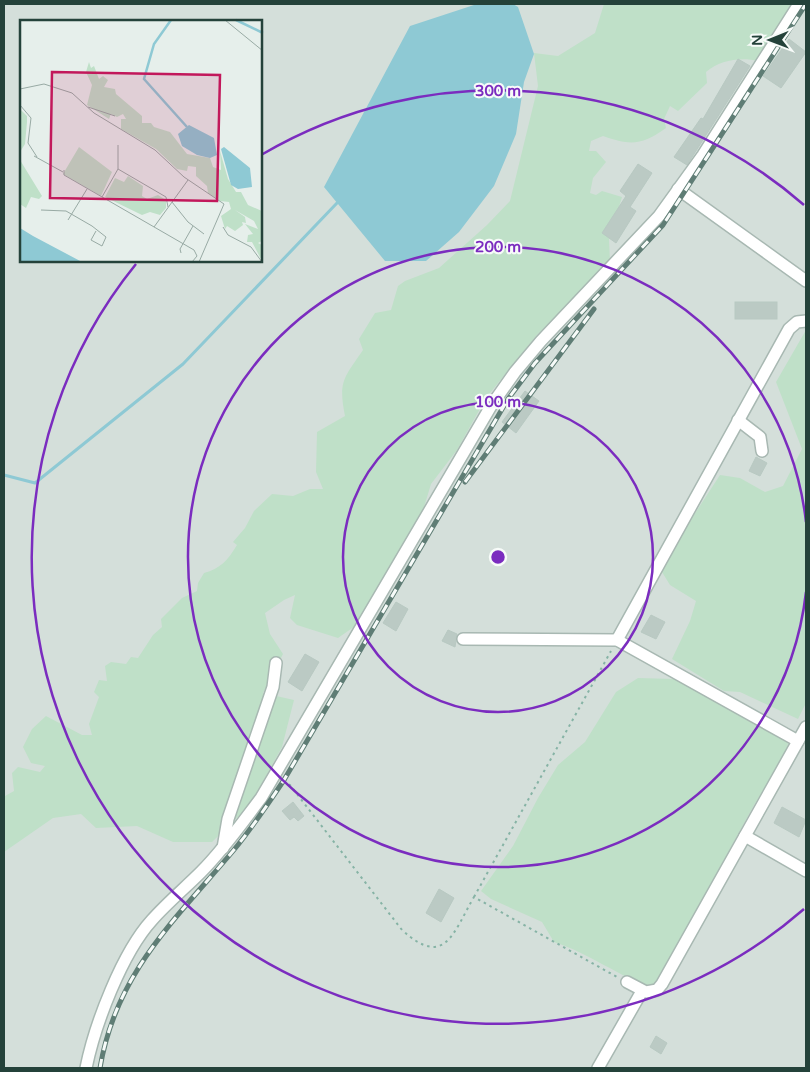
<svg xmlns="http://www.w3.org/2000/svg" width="810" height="1072" viewBox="0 0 810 1072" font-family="'Varela Round',sans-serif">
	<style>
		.built { fill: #d4dfda; fill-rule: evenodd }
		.green { fill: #bfe0c8 }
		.water { fill: #8ec9d4 }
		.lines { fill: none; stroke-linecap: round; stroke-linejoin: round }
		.stream { stroke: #8ec9d4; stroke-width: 3 }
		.building { fill: #bbcac4; stroke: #b8c9c2 }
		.minor-casing { stroke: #a8b8b2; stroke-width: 14 }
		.path { stroke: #86b3a5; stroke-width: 2; stroke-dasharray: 2.5 4; stroke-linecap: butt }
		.minor { stroke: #fff; stroke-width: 11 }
		.rail-casing { stroke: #5f7d75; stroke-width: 5 }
		.rail { stroke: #f7fbf9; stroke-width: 3; stroke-dasharray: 9; stroke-linecap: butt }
		.ring { fill: none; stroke: #7b2cbf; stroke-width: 2.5 }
		.inset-river { fill: none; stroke: #8ec9d4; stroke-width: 2.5 }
		.inset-road { fill: none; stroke: #98aaa4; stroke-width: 1 }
		.view { fill: #c2185b; fill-opacity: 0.15; stroke: #c2185b; stroke-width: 2.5 }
		.inset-edge { fill: none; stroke: #24423a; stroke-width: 2.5 }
		.centre { fill: #7b2cbf; stroke: #f7fbf9; stroke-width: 2.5 }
		.ring-label { font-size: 15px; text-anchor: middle; font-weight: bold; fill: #7b2cbf; stroke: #f7fbf9; stroke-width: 4; stroke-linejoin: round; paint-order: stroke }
	</style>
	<rect width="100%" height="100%" fill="#e6efeb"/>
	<path class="built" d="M4,4H806V1068H4ZM21,21H261V261H21Z"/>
	<g class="green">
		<path d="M604,4H795L758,61C741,57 720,60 706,72L707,83L678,111L670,106L664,119L666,128C642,145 631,146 603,136L591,141L589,151H596L606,162L593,178L590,193L596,195L602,191L622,197L609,239L610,262L536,336L486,398L457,450L431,484L421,517L358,624L338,638L297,625L290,618L295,595L284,600L265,613L270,634L283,654L263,693L294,700L282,747L250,805L212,842H173L137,826L96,828L81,814L53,818L4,852V799L5,796L14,791L12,773L18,767L40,772L45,766L31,763L23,747L32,729L46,716L82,735H92L89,724L99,697L94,692L99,680L107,681L105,666L111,662L126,664L131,657L138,658L153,635L162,627L161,619L182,598L197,591L198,583L204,573C220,569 228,560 237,545L233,542L245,528L254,511L272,494L293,496L310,489H323L316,472L317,432L345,416C338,381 344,378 363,350L359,339L375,313L391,310L398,286L405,281L439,268L487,225L510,201L538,86L534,53L558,56L595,33Z"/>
		<polygon points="806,330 806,703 798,719 740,692 724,691 672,659 690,621 696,601 670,585 662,572 690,521 720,475 740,478 765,492 783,486 802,449 776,382"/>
		<path d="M638,678L674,679L706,690L788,742L787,752L754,805L664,970L652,988C618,976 589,953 554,942L542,922L491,899L481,891L513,846L538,798L558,765L585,742L616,692Z"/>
	</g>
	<polygon class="water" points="477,4 513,4 518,7 534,54 524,82 516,134 494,186 459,232 426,261 385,261 324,187 410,26"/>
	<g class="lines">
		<polyline class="stream" points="4,475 35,483 183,364 337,203"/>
	</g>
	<g class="building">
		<polygon points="789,39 806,52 781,88 763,76"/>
		<polygon points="738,59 750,66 687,165 674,157 701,118 703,119"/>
		<polygon points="638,164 652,173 630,207 636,211 616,243 602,233 626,196 620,191"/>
		<rect x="735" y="302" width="42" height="17"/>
		<polygon points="525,391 539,401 516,433 502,422"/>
		<polygon points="756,457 767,463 760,476 749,471"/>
		<polygon points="396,602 408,609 396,631 383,623"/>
		<polygon points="651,615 665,622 656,639 641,632"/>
		<polygon points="448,630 457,634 455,647 442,641"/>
		<polygon points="305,654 319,662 302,691 288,682"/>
		<polygon points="293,802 304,816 298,821 294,817 290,820 282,811"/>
		<polygon points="782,807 806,820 799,837 774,823"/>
		<polygon points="439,889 454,898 441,922 426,913"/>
		<polygon points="656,1036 667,1043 661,1054 650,1047"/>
	</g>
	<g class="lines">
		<defs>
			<g id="minor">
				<polyline points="678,189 806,281"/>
				<polyline points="738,420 760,437 762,451"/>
				<polyline points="463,639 617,640 798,741"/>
				<polyline points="617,640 789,329 797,322 806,321"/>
				<polyline points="745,836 806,871"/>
				<polyline points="223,848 228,819 273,687 276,663"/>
				<polyline points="627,982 646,992 657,990 662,984 806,727"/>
				<path d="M86,1068C95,1024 122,953 152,920C167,903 185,888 201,872C224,849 242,823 261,798L491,406L515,372L541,341L659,216L703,155L799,4"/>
				<polyline points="598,1068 642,991"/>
			</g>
		</defs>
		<use href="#minor" class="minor-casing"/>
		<g class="path">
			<path d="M284,780L290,785L402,930C445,969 453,933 474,897L617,977"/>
			<polyline points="474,897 611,651"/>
		</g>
		<use href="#minor" class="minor"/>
		<defs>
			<g id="rail">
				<polyline points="465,482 594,309"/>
				<path d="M100,1068C116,973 174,921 233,851C252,828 268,804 284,780L508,399L535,363L663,225L806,4"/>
			</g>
		</defs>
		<use href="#rail" class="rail-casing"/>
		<use href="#rail" class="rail"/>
	</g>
	<g class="ring">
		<circle cx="498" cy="557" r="155"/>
		<path d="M806 592A310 310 0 1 1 806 522"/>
		<path d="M804 909A466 466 0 0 1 136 264M261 155A466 466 0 0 1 804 205"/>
	</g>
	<g transform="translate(20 20)">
		<rect width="242" height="242" fill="#e6efeb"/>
		<path d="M69,42L71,48L74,46L79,59L83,56L88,60L84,67L95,69L96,74L122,96V103H131L134,107L150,112L167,134L190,138L193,147L201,150L200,131L208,159L216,172H221L228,185L242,191V221L238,223L242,225V241L232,222H227L228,215L233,214L225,204L238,209L234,201L215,190L225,197L226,203L222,202L223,205L215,211L207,206L205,209L201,196L211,189L209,182L200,181L188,173L187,166L176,156V147L168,146L167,151L157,149L136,129L101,109V99H106L103,94L97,97L91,94L89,99L67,85L72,65L66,52ZM0,89L7,96V102L5,124L0,132ZM59,127L92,152L81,176L43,154ZM0,140L22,176L19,179L11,177L6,188L0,184ZM108,156L123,166L122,176L127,179L138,175L146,180V188L140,195L130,192L122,195L85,177L95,158L104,162Z" fill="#bfe0c8"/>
		<path d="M169,105L194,118L197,135L190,138L177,135L162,126L158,114ZM204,127L230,148L232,167L218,169L211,165L201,129ZM0,208L13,216L62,242H0Z" fill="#8ec9d4"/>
		<path class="inset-river" d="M151,0L134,24L124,59L167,107M216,0L243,13"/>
		<path class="inset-road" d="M205,0L243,31M0,69L24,64L52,73L74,93L135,130L164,157L204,184L179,242M0,85L11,98L8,123L17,137M68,87L95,96M14,136L43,152M98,149L146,177L148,187M44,150V155L174,230L177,236L172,242M82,177L98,149V125M152,182L168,202L184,214M21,190L46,191L72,206L86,217L82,226L71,220L76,211M48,200L67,169M134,207L168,160M203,207L208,215L231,227L242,242M161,233L160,229L173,206"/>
		<path class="view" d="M32,52L200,55L197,181L30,178Z"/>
		<rect width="242" height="242" class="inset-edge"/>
	</g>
	<circle cx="498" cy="557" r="8" class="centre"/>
	<g class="ring-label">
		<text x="498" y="96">300 m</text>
		<text x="498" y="252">200 m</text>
		<text x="498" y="407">100 m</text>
	</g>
	<rect width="810" height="1072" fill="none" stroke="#24423a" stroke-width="10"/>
	<g transform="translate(770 40) rotate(269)" stroke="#f7fbf9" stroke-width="4" paint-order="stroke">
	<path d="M0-4L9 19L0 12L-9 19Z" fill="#24423a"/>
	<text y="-8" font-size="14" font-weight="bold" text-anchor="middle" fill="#24423a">N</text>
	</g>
</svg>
